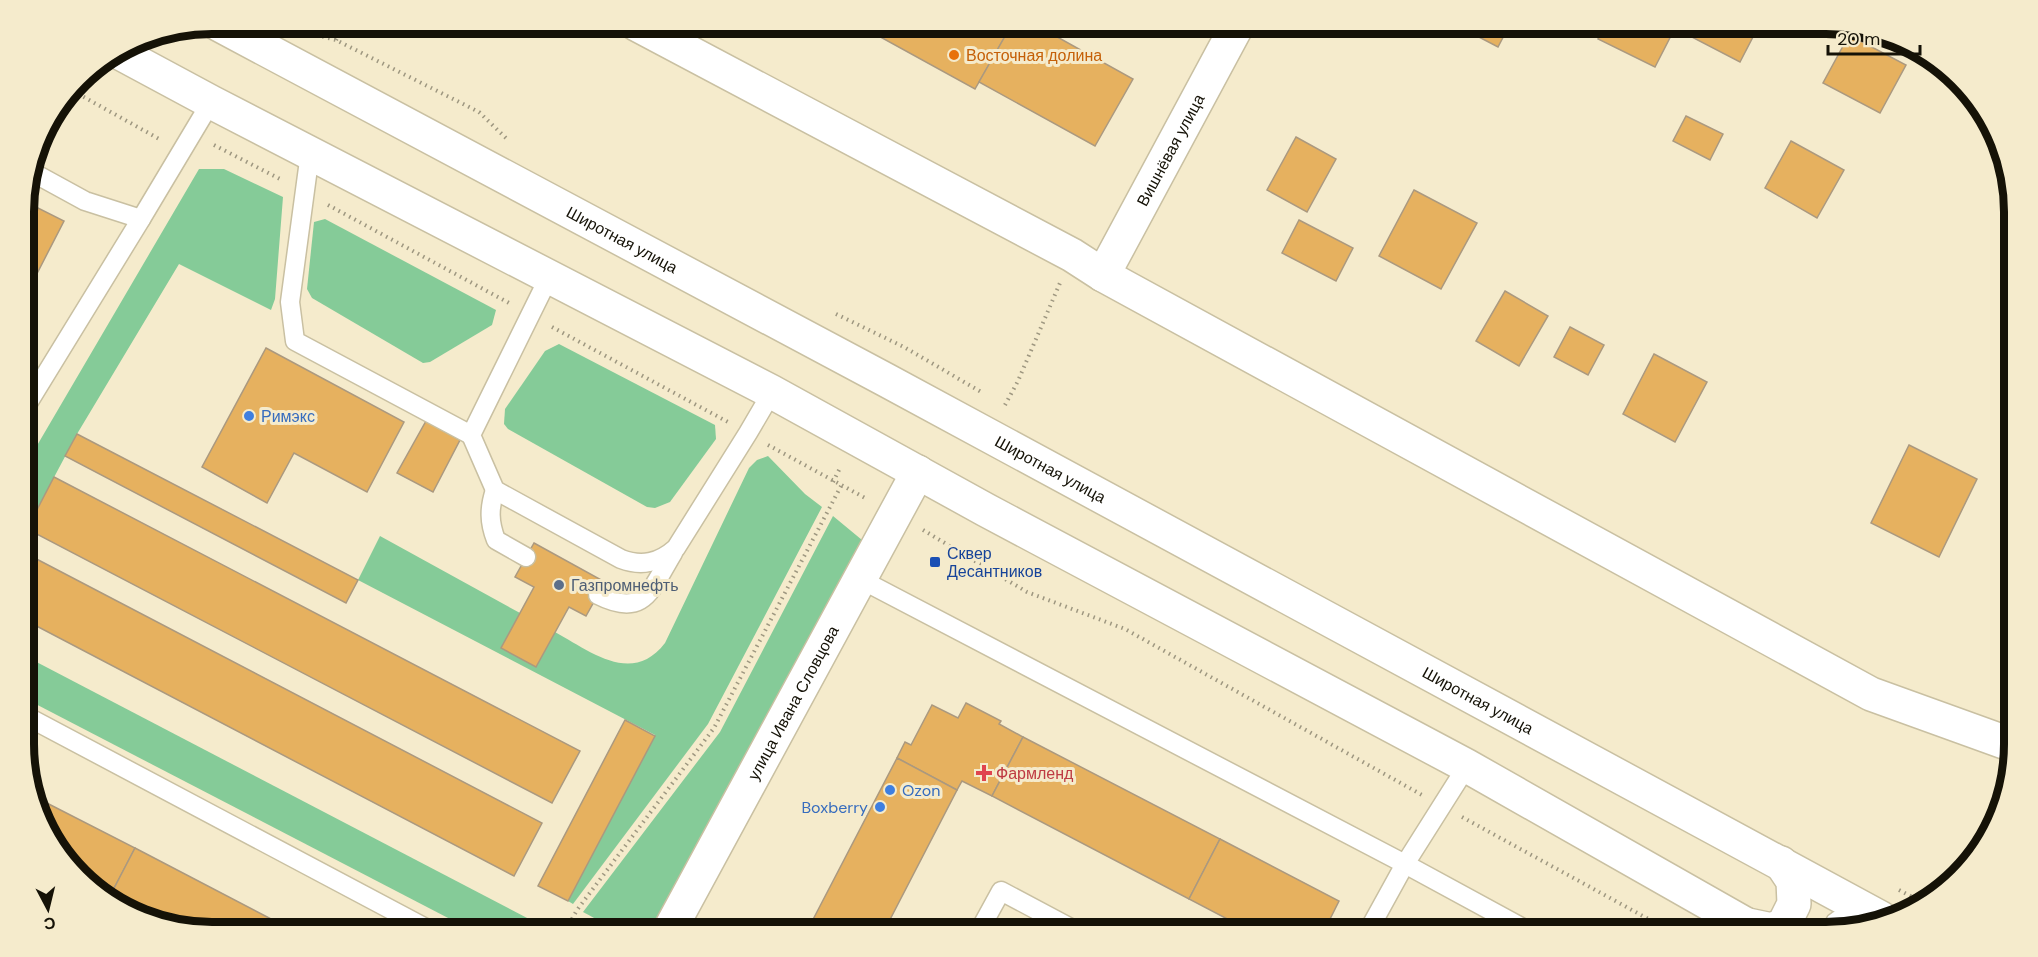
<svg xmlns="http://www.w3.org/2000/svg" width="2038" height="957" viewBox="0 0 2038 957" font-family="'DM Sans',sans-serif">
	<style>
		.green { fill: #85cb98 }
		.building { fill: #e6b15f; stroke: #ab997f; stroke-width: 1.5 }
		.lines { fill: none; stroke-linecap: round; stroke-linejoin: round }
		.lane-casing { stroke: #c9c0a2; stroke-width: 21 }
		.street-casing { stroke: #c9c0a2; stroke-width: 36 }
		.secondary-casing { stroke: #c9c0a2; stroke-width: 36 }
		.path { stroke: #9e9780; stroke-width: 4; stroke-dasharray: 1.5 4.5; stroke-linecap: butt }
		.lane { stroke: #fff; stroke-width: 18 }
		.street { stroke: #fff; stroke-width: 33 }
		.secondary { stroke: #fff; stroke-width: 33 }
		.food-dot { fill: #e8710a; stroke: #f5ebcc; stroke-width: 2 }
		.shop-dot { fill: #3f7fe0; stroke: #f5ebcc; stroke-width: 2 }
		.transit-dot { fill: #1a4fb4; stroke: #f5ebcc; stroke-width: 2 }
		.service-dot { fill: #5c6f8a; stroke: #f5ebcc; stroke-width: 2 }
		.health-dot { fill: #e0444e; stroke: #f5ebcc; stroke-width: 2 }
		.labels { text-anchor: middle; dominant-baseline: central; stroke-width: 6; stroke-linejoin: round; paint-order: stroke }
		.food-label { font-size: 16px; fill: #c56008; stroke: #f5ebcc; text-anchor: start }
		.street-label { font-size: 16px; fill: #151207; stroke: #f5ebcc }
		.shop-label { font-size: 16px; fill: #366cbe; stroke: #f5ebcc; text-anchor: start }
		.transit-label { font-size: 16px; fill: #164399; stroke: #f5ebcc; text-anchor: start }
		.service-label { font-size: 16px; fill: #4e5e75; stroke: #f5ebcc; text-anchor: start }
		.health-label { font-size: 16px; fill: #be3a42; stroke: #f5ebcc; text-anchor: start }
		.rim { fill: none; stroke: #151207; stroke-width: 8 }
	</style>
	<rect width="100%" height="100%" fill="#f5ebcc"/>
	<g class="green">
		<polygon points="199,169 224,169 283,197 275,299 271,310 179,264 77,434 25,532 25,466"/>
		<polygon points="325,219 496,310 492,325 430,362 423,363 312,298 307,289 314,222"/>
		<polygon points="559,344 715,425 716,439 670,502 655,508 647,507 508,429 504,424 505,409 545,351"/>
		<path d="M768,456L805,494L822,507L708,724L573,904L568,901L655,735L358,580L380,536L520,613L536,667L555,632C590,651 632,686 665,643L749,468L757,460Z"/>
		<path d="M833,516L862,540L656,926C637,946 603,922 583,912L720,732Z"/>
		<polygon points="25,656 552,931 550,933 477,933 26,699"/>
	</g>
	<g class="building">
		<polygon points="867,24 1012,24 975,89 864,28"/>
		<polygon points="1012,24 1034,24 1133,79 1095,146 979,82"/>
		<polygon points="1454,24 1510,24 1498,47"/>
		<polygon points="1606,24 1677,24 1655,67 1598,39"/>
		<polygon points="1688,24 1737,24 1755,33 1740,62 1684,33"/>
		<polygon points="1762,24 1790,24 1784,35"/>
		<polygon points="1849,35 1906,65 1880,113 1823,83"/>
		<polygon points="1686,116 1723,134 1710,160 1673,141"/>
		<polygon points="1296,137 1336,159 1307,212 1267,190"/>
		<polygon points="1791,141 1844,170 1817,218 1765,188"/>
		<polygon points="1414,190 1477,223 1441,289 1379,256"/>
		<polygon points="24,201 64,221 25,297"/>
		<polygon points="1299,220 1353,248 1336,281 1282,253"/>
		<polygon points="1505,291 1548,316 1519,366 1476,341"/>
		<polygon points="1570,327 1604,345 1588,375 1554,357"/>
		<polygon points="266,348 404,422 367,492 294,453 267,503 202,467"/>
		<polygon points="1654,354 1707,382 1675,442 1623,414"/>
		<polygon points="426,421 460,440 433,492 397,473"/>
		<polygon points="77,434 358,580 346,603 65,456"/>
		<polygon points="1909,445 1977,479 1939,557 1871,523"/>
		<polygon points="54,477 580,751 552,803 27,529"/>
		<polygon points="534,543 605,582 586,616 569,607 536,667 501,648 534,587 515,577"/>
		<polygon points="25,553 542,823 514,876 25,620"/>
		<polygon points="966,703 1001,721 999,724 1023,737 992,796 962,781 957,790 897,758 905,742 911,745 932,705 958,718"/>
		<polygon points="625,720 655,736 568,901 538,886"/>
		<polygon points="1023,737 1220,839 1189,899 992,796"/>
		<polygon points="897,758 957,790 883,933 806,933"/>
		<polygon points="37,798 135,848 110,896 63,860"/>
		<polygon points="1220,839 1339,901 1323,933 1254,933 1189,899"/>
		<polygon points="135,848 298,933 212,933 140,919 110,896"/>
	</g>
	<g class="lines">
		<defs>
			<g id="lane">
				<polyline points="310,153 290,302 295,341 471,435"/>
				<polyline points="141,219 211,102"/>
				<path d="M549,277L471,435L495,490L621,559C642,567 659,563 676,548L748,433L772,392"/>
				<polyline points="25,408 141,219 85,201 32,172"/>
				<path d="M495,490C489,508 489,522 496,540L526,557"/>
				<polyline points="860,579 1405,864 1367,933"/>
				<path d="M598,595C645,619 651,589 673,553"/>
				<polyline points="26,716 435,933"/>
				<polyline points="1467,766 1405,864 1532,933"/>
				<polyline points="978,933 1001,891 1080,933"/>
			</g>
			<g id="street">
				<polyline points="636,24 1072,255 1103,275 1871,694 2004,742 2014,743"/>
				<path id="s1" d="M1103,275L1238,24"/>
				<path id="s2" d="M668,933L918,472"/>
			</g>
			<g id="secondary">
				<path id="s3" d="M218,24L886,380L1881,918"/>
				<polyline points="118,52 211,102 772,392 986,510 1467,766 1761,933"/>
				<polyline points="1748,925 1772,930 1784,924 1794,904 1793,881 1781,863"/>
				<polyline points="1838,933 1841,927 1863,915 1878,919"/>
			</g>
		</defs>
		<use href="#lane" class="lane-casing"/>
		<use href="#street" class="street-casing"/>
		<use href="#secondary" class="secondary-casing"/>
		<g class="path">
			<polyline points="305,32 336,40 479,112 508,140"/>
			<polyline points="336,40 345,24"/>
			<polyline points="73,91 161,140"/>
			<polyline points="214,145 282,180"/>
			<polyline points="328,205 509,303"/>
			<polyline points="836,314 904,347 983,393"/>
			<polyline points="552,327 728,422"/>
			<polyline points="1005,405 1018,381 1060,283"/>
			<polyline points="768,445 867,499"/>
			<polyline points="25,449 36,431"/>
			<polyline points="833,482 841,466"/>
			<polyline points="923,530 1027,592 1125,629 1422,795"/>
			<polyline points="1462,817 1674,933"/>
			<polyline points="1899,890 1924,903"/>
			<polyline points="561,933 568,926 577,910 714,728 841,486"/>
		</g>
		<use href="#lane" class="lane"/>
		<use href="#street" class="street"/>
		<use href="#secondary" class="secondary"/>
	</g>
	<circle class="food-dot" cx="954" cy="55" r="6"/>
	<g class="shop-dot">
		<circle cx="249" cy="416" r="6"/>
		<circle cx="890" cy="790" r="6"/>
		<circle cx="880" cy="807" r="6"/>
	</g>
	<rect class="transit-dot" x="929" y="556" width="12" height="12" rx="3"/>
	<circle class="service-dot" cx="559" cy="585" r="6"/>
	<path class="health-dot" d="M981 764h6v6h6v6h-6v6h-6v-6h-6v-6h6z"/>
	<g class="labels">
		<g class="food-label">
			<text x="966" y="55">Восточная долина</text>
		</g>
		<g class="street-label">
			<text stroke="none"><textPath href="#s1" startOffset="142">Вишнёвая улица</textPath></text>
			<text stroke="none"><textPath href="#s3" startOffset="458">Широтная улица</textPath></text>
			<text stroke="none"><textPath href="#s3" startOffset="944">Широтная улица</textPath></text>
			<text stroke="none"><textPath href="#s3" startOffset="1430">Широтная улица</textPath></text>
			<text stroke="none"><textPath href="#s2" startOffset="262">улица Ивана Словцова</textPath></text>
		</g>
		<g class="shop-label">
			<text x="261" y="416">Римэкс</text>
			<text x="902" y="790">Ozon</text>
			<text x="868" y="807" text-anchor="end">Boxberry</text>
		</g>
		<g class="transit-label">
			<text x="947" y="553">Сквер<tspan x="947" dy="18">Десантников</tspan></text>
		</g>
		<g class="service-label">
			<text x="571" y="585">Газпромнефть</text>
		</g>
		<g class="health-label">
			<text x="996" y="773">Фармленд</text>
		</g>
	</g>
	<path d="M0 0H2038V957H0ZM212 34H1826A178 178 0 0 1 2004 212V744A178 178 0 0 1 1826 922H212A178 178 0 0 1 34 744V212A178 178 0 0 1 212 34Z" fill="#f5ebcc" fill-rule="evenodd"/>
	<path class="rim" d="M212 34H1826A178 178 0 0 1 2004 212V744A178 178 0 0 1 1826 922H212A178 178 0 0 1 34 744V212A178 178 0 0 1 212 34Z"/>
	<g transform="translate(48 909) rotate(173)" stroke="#f5ebcc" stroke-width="4.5" paint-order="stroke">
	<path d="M0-4.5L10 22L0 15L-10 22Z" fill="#151207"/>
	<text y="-9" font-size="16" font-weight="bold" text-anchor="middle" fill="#151207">С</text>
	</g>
	<path d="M1828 45v9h92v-9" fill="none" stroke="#151207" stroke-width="3"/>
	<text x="1837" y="45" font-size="18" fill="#151207" stroke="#f5ebcc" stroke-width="4.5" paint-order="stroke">20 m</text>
</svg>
